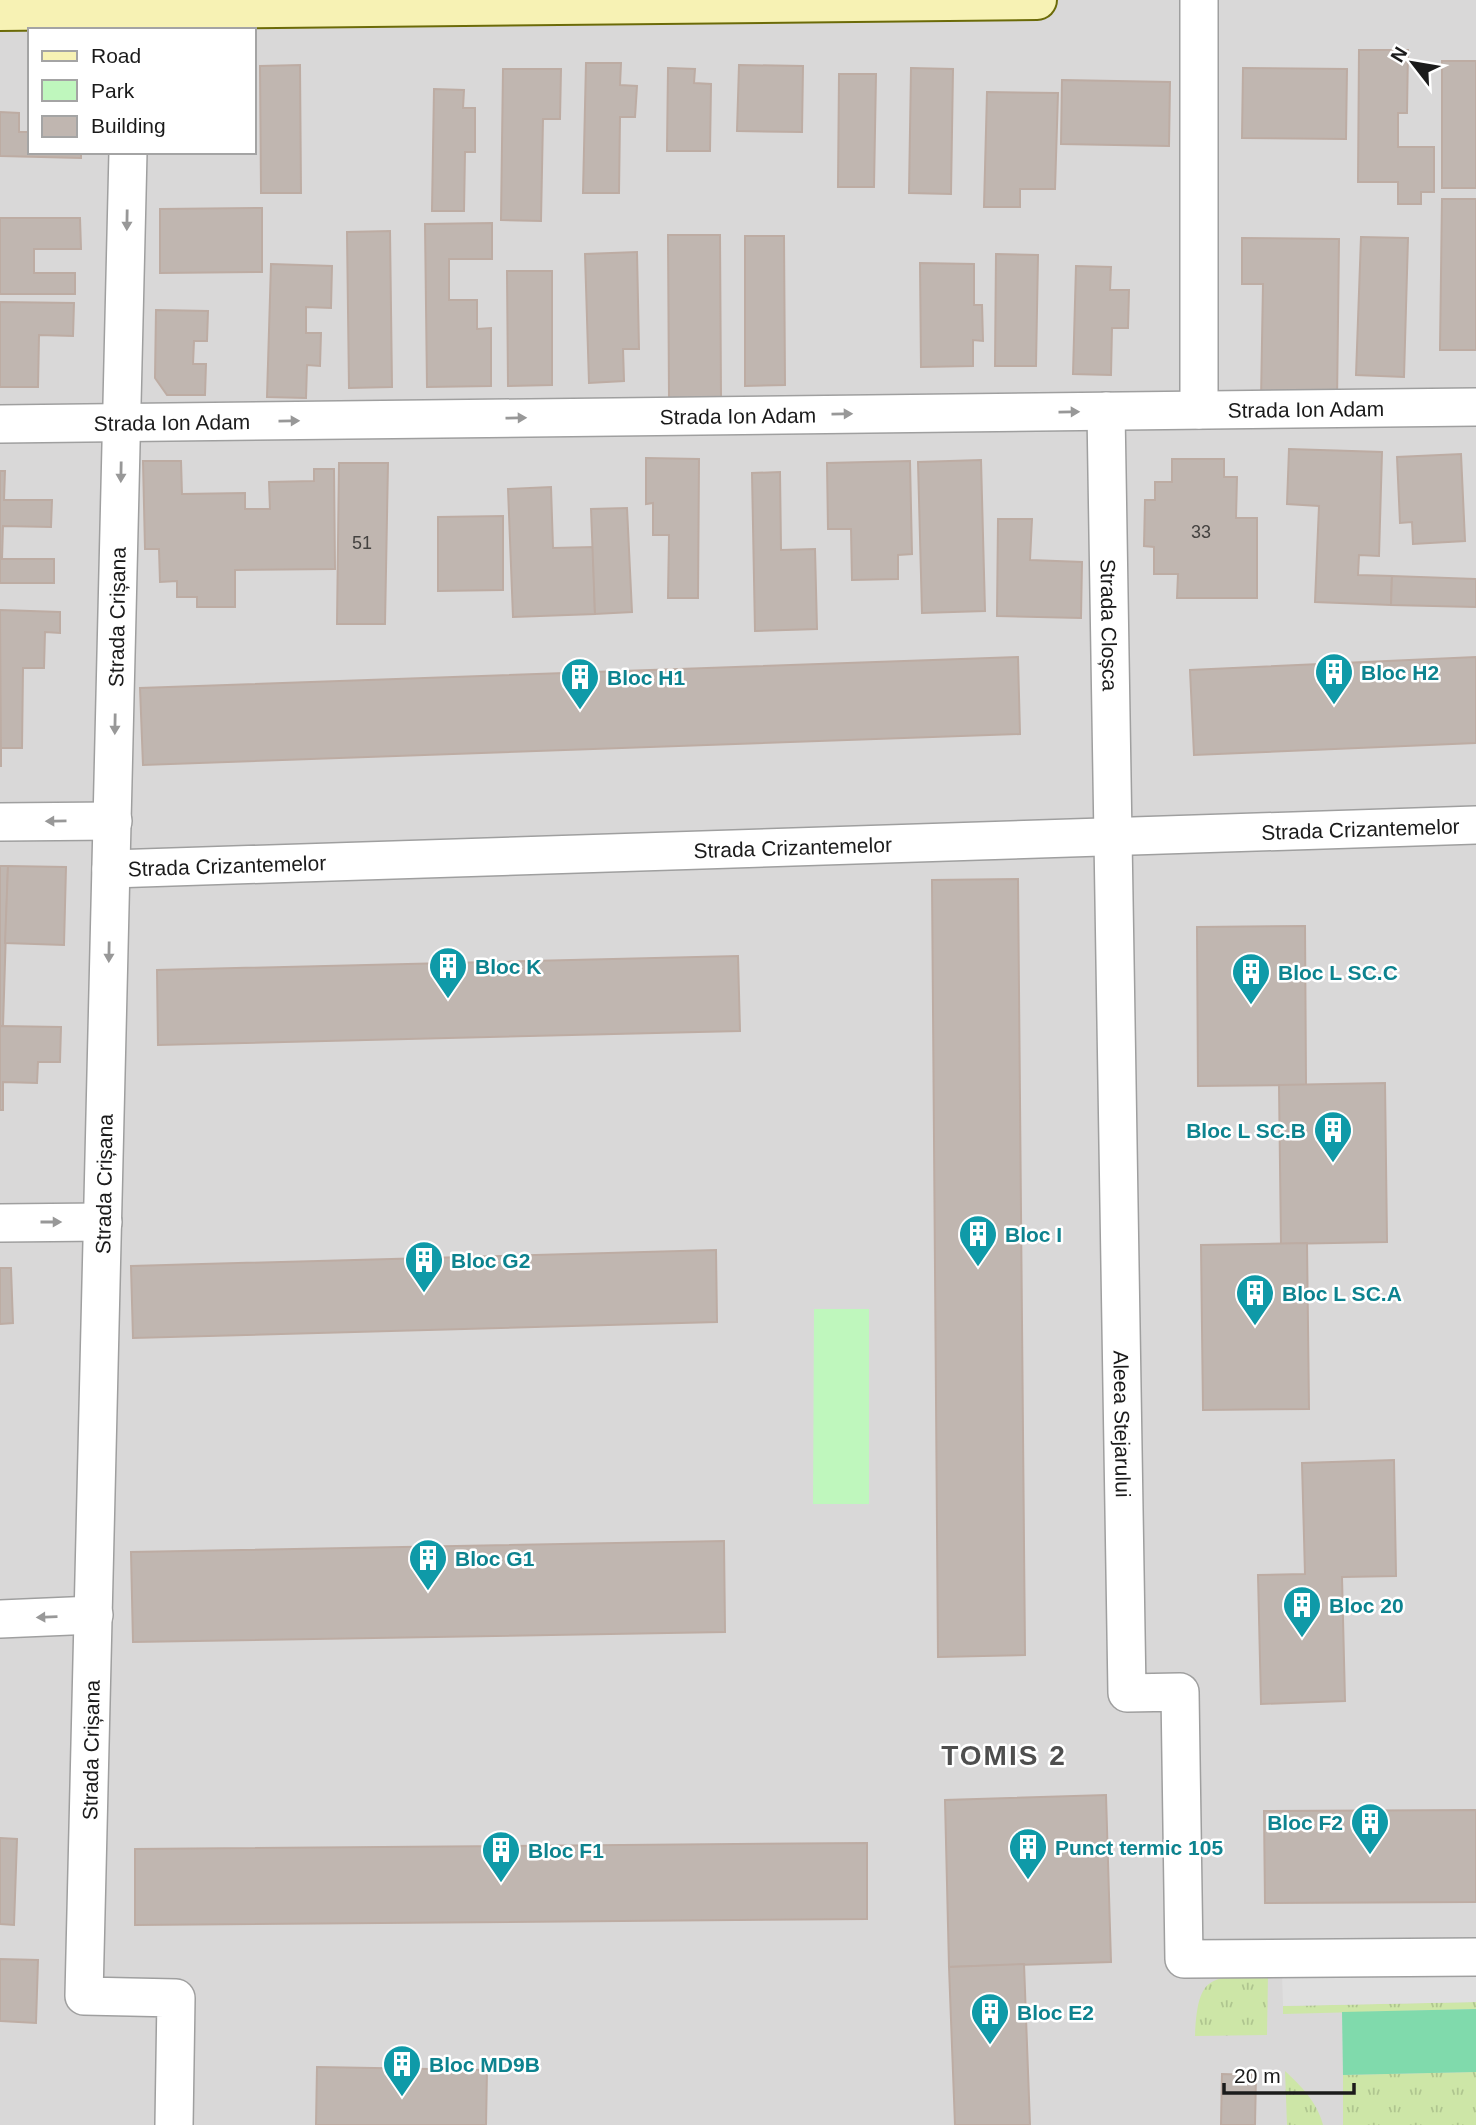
<svg xmlns="http://www.w3.org/2000/svg" width="1476" height="2125" viewBox="0 0 1476 2125" font-family="Helvetica,sans-serif">
	<style>
		.residential { fill: #d9d8d8; fill-rule: evenodd }
		.grass { fill: url(#grass-tufts) }
		.park { fill: #bff7bd }
		.pitch { fill: #80daac }
		.parking { fill: #dfdfdf }
		.building { fill: #c0b6b0; stroke: #bdaca3; stroke-width: 2 }
		.lines { fill: none; stroke-linecap: round; stroke-linejoin: round }
		.street-casing { stroke: #9f9f9f; stroke-width: 40 }
		.secondary-casing { stroke: #6c6b08; stroke-width: 42 }
		.street { stroke: #fff; stroke-width: 37 }
		.secondary { stroke: #f7f2b4; stroke-width: 38 }
		.oneway { fill: #989898 }
		.labels { text-anchor: middle; dominant-baseline: central; stroke-width: 5; stroke-linejoin: round; paint-order: stroke }
		.number-label { font-size: 18px; fill: #444240 }
		.street-label { font-size: 21px; fill: #1b1b1b; stroke: #fff }
		.culture-label { font-size: 21px; font-weight: bold; fill: #0d838f; stroke: #fff; text-anchor: start }
		.district-label { font-size: 28px; font-weight: bold; letter-spacing: 2px; fill: #4e4e4e; stroke: #fff }
	</style>
	<defs>
		<pattern id="grass-tufts" width="24" height="20" patternUnits="userSpaceOnUse" patternTransform="scale(1.75)"><rect width="24" height="20" fill="#cde6a7"/><path d="M3 7l-1-3M5 7V3M7 7l1-3M15 17l-1-3M17 17v-4M19 17l1-3" fill="none" stroke="#afc58f"/></pattern>
	</defs>
	<rect width="100%" height="100%" fill="#ece7e0"/>
	<path class="residential" d="M0,0H1476V2125H0ZM30,30H254V152H30Z"/>
	<g class="grass">
		<path d="M1268,1975L1267,2035L1195,2036C1198,1973 1210,1977 1268,1975Z"/>
		<polygon points="1476,2002 1476,2009 1283,2014 1283,2006"/>
		<path d="M1285,2071C1301,2086 1317,2102 1323,2125H1287Z"/>
		<polygon points="1476,2072 1476,2125 1343,2125 1343,2075"/>
	</g>
	<polygon class="park" points="814,1309 869,1309 869,1504 813,1504"/>
	<polygon class="pitch" points="1476,2009 1476,2072 1343,2075 1342,2012"/>
	<polygon class="parking" points="1476,1967 1476,2002 1283,2006 1282,1971"/>
	<g class="building">
		<polygon points="1359,50 1408,50 1407,113 1398,113 1398,147 1434,147 1434,192 1421,192 1421,204 1398,204 1398,182 1358,182"/>
		<rect x="1442" y="61" width="34" height="127"/>
		<polygon points="586,63 621,63 620,85 637,86 635,117 620,117 619,193 583,193"/>
		<polygon points="300,65 301,193 261,193 260,66"/>
		<polygon points="739,65 803,66 802,132 737,131"/>
		<polygon points="668,68 695,69 694,83 711,84 710,151 667,151"/>
		<polygon points="911,68 953,69 951,194 909,193"/>
		<polygon points="1243,68 1347,69 1346,139 1242,138"/>
		<polygon points="503,69 561,69 560,119 543,119 541,221 501,220"/>
		<polygon points="839,74 876,74 874,187 838,187"/>
		<polygon points="1062,80 1170,82 1169,146 1061,144"/>
		<polygon points="434,89 464,90 463,108 475,108 475,152 465,152 464,211 432,211"/>
		<polygon points="987,92 1058,93 1055,189 1020,189 1020,207 984,207"/>
		<polygon points="0,112 19,113 19,132 30,132 30,152 81,152 81,158 0,156"/>
		<polygon points="1442,199 1476,199 1476,350 1440,350"/>
		<polygon points="262,208 262,272 160,273 160,209"/>
		<polygon points="0,218 80,218 81,249 34,249 34,273 75,273 75,294 0,294"/>
		<polygon points="492,223 492,259 449,259 449,300 477,300 477,329 491,328 491,386 427,387 425,224"/>
		<polygon points="390,231 392,387 349,388 347,232"/>
		<polygon points="668,235 720,235 721,398 669,398"/>
		<polygon points="745,236 784,236 785,385 745,386"/>
		<polygon points="1361,237 1408,238 1404,377 1356,375"/>
		<polygon points="1242,238 1339,239 1337,402 1261,401 1263,284 1242,284"/>
		<polygon points="637,252 639,349 623,349 624,381 589,383 585,254"/>
		<polygon points="996,254 1038,255 1036,366 995,366"/>
		<polygon points="920,263 974,264 974,305 982,305 983,341 973,340 973,366 921,367"/>
		<polygon points="271,264 332,266 331,308 306,307 306,333 321,333 320,366 307,365 306,398 267,397"/>
		<polygon points="1076,266 1111,267 1110,290 1129,290 1128,328 1112,328 1111,375 1073,374"/>
		<polygon points="507,271 552,271 552,385 508,386"/>
		<polygon points="0,302 74,303 73,336 39,335 38,387 0,387"/>
		<polygon points="156,310 208,311 207,341 194,341 193,364 206,364 205,395 167,395 155,378"/>
		<polygon points="1289,449 1382,452 1379,556 1359,555 1358,575 1392,576 1391,605 1315,602 1319,506 1287,504"/>
		<polygon points="1461,454 1465,541 1413,544 1412,522 1400,523 1397,457"/>
		<polygon points="646,458 699,459 698,598 668,598 669,535 653,535 653,503 646,504"/>
		<polygon points="1172,459 1224,459 1224,477 1237,477 1236,518 1257,518 1257,598 1177,598 1178,574 1154,574 1154,547 1144,546 1145,500 1155,500 1155,482 1172,482"/>
		<polygon points="981,460 985,611 922,613 918,462"/>
		<polygon points="143,461 181,461 182,494 245,493 245,509 270,509 269,482 314,481 314,469 334,469 335,569 235,570 235,607 197,607 197,597 177,597 177,581 160,582 159,549 145,549"/>
		<polygon points="910,461 912,554 898,555 898,579 852,580 851,529 828,529 827,463"/>
		<polygon points="339,463 388,463 385,624 337,624"/>
		<polygon points="0,471 5,471 4,500 52,500 51,527 3,526 2,559 54,559 54,583 0,583"/>
		<polygon points="780,472 781,550 815,549 817,629 755,631 752,473"/>
		<polygon points="551,487 553,548 593,547 595,614 513,617 508,489"/>
		<polygon points="627,508 632,612 595,614 591,509"/>
		<polygon points="503,516 503,590 438,591 438,517"/>
		<polygon points="998,519 1032,519 1030,560 1082,562 1081,618 997,616"/>
		<polygon points="1392,576 1476,579 1476,607 1391,605"/>
		<polygon points="0,610 60,612 60,633 45,632 44,668 23,668 22,748 1,748 1,767"/>
		<polygon points="1018,657 1020,734 143,765 140,688"/>
		<polygon points="1476,657 1476,743 1194,755 1190,670"/>
		<polygon points="0,866 8,866 3,1026 0,1026"/>
		<polygon points="8,866 66,867 64,945 5,943"/>
		<polygon points="1018,879 1025,1655 938,1657 932,880"/>
		<polygon points="1305,926 1306,1085 1198,1086 1197,927"/>
		<polygon points="738,956 740,1031 158,1045 157,970"/>
		<polygon points="0,1026 61,1027 60,1062 38,1062 37,1083 3,1082 3,1110 0,1110"/>
		<polygon points="1385,1083 1387,1242 1281,1244 1279,1085"/>
		<polygon points="1307,1243 1309,1409 1203,1410 1201,1245"/>
		<polygon points="716,1250 717,1322 133,1338 131,1266"/>
		<polygon points="0,1268 11,1268 13,1323 0,1324"/>
		<polygon points="1394,1460 1396,1576 1342,1577 1345,1701 1261,1704 1258,1575 1305,1574 1302,1463"/>
		<polygon points="724,1541 725,1632 133,1642 131,1552"/>
		<polygon points="1106,1795 1111,1962 949,1967 945,1800"/>
		<polygon points="1476,1810 1476,1902 1265,1903 1264,1811"/>
		<polygon points="0,1838 17,1839 14,1925 0,1924"/>
		<polygon points="867,1843 867,1919 135,1925 135,1849"/>
		<polygon points="0,1959 38,1960 36,2023 0,2021"/>
		<polygon points="1024,1964 1030,2125 955,2125 949,1967"/>
		<polygon points="317,2067 487,2070 486,2125 316,2125"/>
		<polygon points="1222,2074 1256,2075 1255,2125 1221,2125"/>
	</g>
	<g class="lines">
		<defs>
			<g id="street">
				<polyline points="128,152 84,1996 176,1998 174,2125"/>
				<polyline points="1199,410 1199,0"/>
				<path id="s1" d="M1106,411L1127,1693L1180,1692L1184,1959L1476,1957"/>
				<path id="s2" d="M0,424L1476,407"/>
				<polyline points="0,822 113,821"/>
				<path id="s3" d="M111,869L1476,825"/>
				<polyline points="0,1223 103,1222"/>
				<polyline points="0,1619 94,1615"/>
			</g>
			<polyline id="secondary" points="0,11 1037,0"/>
		</defs>
		<use href="#street" class="street-casing"/>
		<use href="#secondary" class="secondary-casing"/>
		<use href="#street" class="street"/>
		<use href="#secondary" class="secondary"/>
	</g>
	<defs><path id="oneway-solid" d="M-6-.8H1V-3.2L6.5 0L1 3.2V.8H-6Z" transform="scale(1.75)"/></defs>
	<g class="oneway">
		<use href="#oneway-solid" transform="translate(127 220) rotate(91)"/>
		<use href="#oneway-solid" transform="translate(1069 412) rotate(-1)"/>
		<use href="#oneway-solid" transform="translate(842 414) rotate(-1)"/>
		<use href="#oneway-solid" transform="translate(516 418) rotate(-1)"/>
		<use href="#oneway-solid" transform="translate(289 421) rotate(-1)"/>
		<use href="#oneway-solid" transform="translate(121 472) rotate(91)"/>
		<use href="#oneway-solid" transform="translate(115 724) rotate(91)"/>
		<use href="#oneway-solid" transform="translate(56 821) rotate(179)"/>
		<use href="#oneway-solid" transform="translate(109 952) rotate(91)"/>
		<use href="#oneway-solid" transform="translate(51 1222)"/>
		<use href="#oneway-solid" transform="translate(47 1617) rotate(178)"/>
	</g>
	<defs>
		<symbol id="building-pin" viewBox="-11 -11 22 30"><path d="M0 17L-7.5 6A9.5 9.5 0 1 1 7.5 6Z" fill="#0f9aa8" stroke="#fff"/><path d="M-4-6H4V6H1V3H-1V6H-4ZM-2.5-4.3h1.7v1.8h-1.7ZM.8-4.3h1.7v1.8H.8ZM-2.5-1h1.7V.8h-1.7ZM.8-1h1.7V.8H.8Z" fill="#fff"/></symbol>
	</defs>
	<g fill-rule="evenodd">
		<use href="#building-pin" x="1312" y="650" width="44" height="60"/>
		<use href="#building-pin" x="558" y="655" width="44" height="60"/>
		<use href="#building-pin" x="426" y="944" width="44" height="60"/>
		<use href="#building-pin" x="1229" y="950" width="44" height="60"/>
		<use href="#building-pin" x="1311" y="1108" width="44" height="60"/>
		<use href="#building-pin" x="956" y="1212" width="44" height="60"/>
		<use href="#building-pin" x="402" y="1238" width="44" height="60"/>
		<use href="#building-pin" x="1233" y="1271" width="44" height="60"/>
		<use href="#building-pin" x="406" y="1536" width="44" height="60"/>
		<use href="#building-pin" x="1280" y="1583" width="44" height="60"/>
		<use href="#building-pin" x="1348" y="1800" width="44" height="60"/>
		<use href="#building-pin" x="1006" y="1825" width="44" height="60"/>
		<use href="#building-pin" x="479" y="1828" width="44" height="60"/>
		<use href="#building-pin" x="968" y="1990" width="44" height="60"/>
		<use href="#building-pin" x="380" y="2042" width="44" height="60"/>
	</g>
	<g class="labels">
		<g class="number-label">
			<text x="1201" y="532">33</text>
			<text x="362" y="543">51</text>
		</g>
		<g class="street-label">
			<text stroke="none"><textPath href="#s2" startOffset="1306">Strada Ion Adam</textPath></text>
			<text stroke="none"><textPath href="#s2" startOffset="738">Strada Ion Adam</textPath></text>
			<text stroke="none"><textPath href="#s2" startOffset="172">Strada Ion Adam</textPath></text>
			<text transform="translate(117 617) rotate(-89)">Strada Crișana</text>
			<text stroke="none"><textPath href="#s1" startOffset="214">Strada Cloșca</textPath></text>
			<text stroke="none"><textPath href="#s3" startOffset="1250">Strada Crizantemelor</textPath></text>
			<text stroke="none"><textPath href="#s3" startOffset="682">Strada Crizantemelor</textPath></text>
			<text stroke="none"><textPath href="#s3" startOffset="116">Strada Crizantemelor</textPath></text>
			<text transform="translate(104 1184) rotate(-89)">Strada Crișana</text>
			<text stroke="none"><textPath href="#s1" startOffset="1013">Aleea Stejarului</textPath></text>
			<text transform="translate(91 1750) rotate(-89)">Strada Crișana</text>
		</g>
		<g class="culture-label">
			<text x="1361" y="672">Bloc H2</text>
			<text x="607" y="677">Bloc H1</text>
			<text x="475" y="966">Bloc K</text>
			<text x="1278" y="972">Bloc L SC.C</text>
			<text x="1306" y="1130" text-anchor="end">Bloc L SC.B</text>
			<text x="1005" y="1234">Bloc I</text>
			<text x="451" y="1260">Bloc G2</text>
			<text x="1282" y="1293">Bloc L SC.A</text>
			<text x="455" y="1558">Bloc G1</text>
			<text x="1329" y="1605">Bloc 20</text>
			<text x="1343" y="1822" text-anchor="end">Bloc F2</text>
			<text x="1055" y="1847">Punct termic 105</text>
			<text x="528" y="1850">Bloc F1</text>
			<text x="1017" y="2012">Bloc E2</text>
			<text x="429" y="2064">Bloc MD9B</text>
		</g>
		<g class="district-label">
			<text x="1004" y="1755">TOMIS 2</text>
		</g>
	</g>
	<rect x="28" y="28" width="228" height="126" fill="#ffffff" stroke="#a4a4a4" stroke-width="2"/>
	<rect x="42" y="51" width="35" height="10" fill="#f7f2b4" stroke="#a4a4a4" stroke-width="2"/>
	<text x="91" y="63" font-size="21" fill="#1b1b1b">Road</text>
	<rect x="42" y="80" width="35" height="21" fill="#bff7bd" stroke="#a4a4a4" stroke-width="2"/>
	<text x="91" y="98" font-size="21" fill="#1b1b1b">Park</text>
	<rect x="42" y="116" width="35" height="21" fill="#c0b6b0" stroke="#a4a4a4" stroke-width="2"/>
	<text x="91" y="133" font-size="21" fill="#1b1b1b">Building</text>
	<g transform="translate(1413 63) rotate(301)" stroke="#ffffff" stroke-width="5" paint-order="stroke">
	<path d="M0-5L12 26L0 18L-12 26Z" fill="#1b1b1b"/>
	<text y="-10" font-size="19" font-weight="bold" text-anchor="middle" fill="#1b1b1b">N</text>
	</g>
	<path d="M1224 2083v10h130v-10" fill="none" stroke="#1b1b1b" stroke-width="3.5"/>
	<text x="1234" y="2083" font-size="21" fill="#1b1b1b" stroke="#ffffff" stroke-width="5" paint-order="stroke">20 m</text>
</svg>
